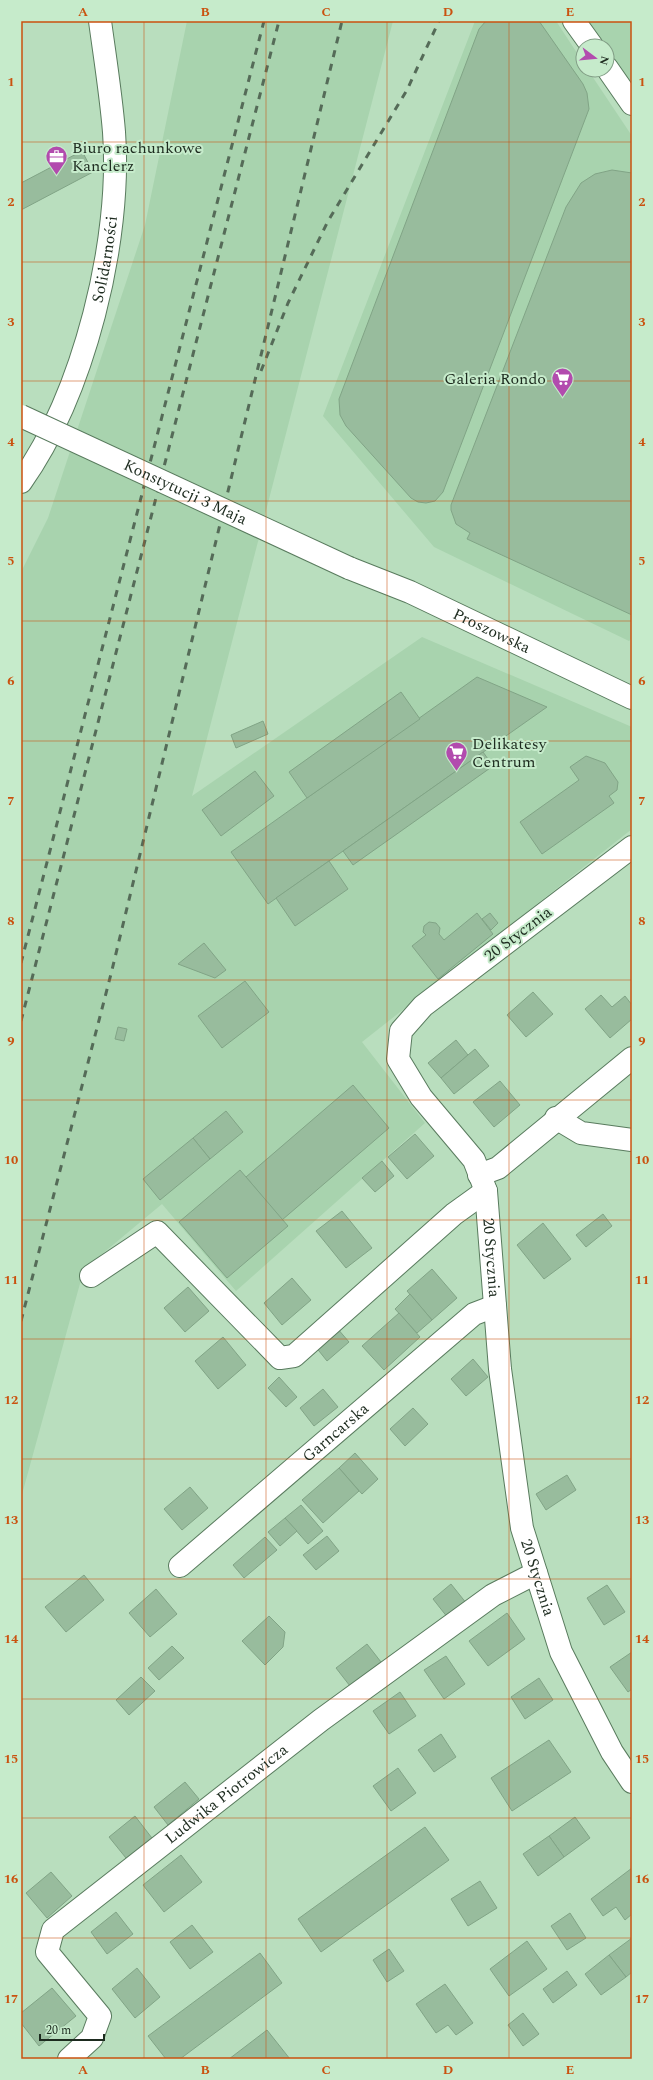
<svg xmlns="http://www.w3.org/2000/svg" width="653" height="2080" viewBox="0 0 653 2080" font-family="Spectral,serif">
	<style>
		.built { fill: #a8d3ae }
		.building { fill: #98bc9d; stroke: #81a486 }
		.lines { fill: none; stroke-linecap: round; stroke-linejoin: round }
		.minor-casing { stroke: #597b5e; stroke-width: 24 }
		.secondary-casing { stroke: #597b5e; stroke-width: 24 }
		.minor { stroke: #fff; stroke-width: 22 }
		.secondary { stroke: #fff; stroke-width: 22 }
		.rail { stroke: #556b58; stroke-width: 3; stroke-dasharray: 7 7; stroke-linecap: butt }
		.secondary-bridge-casing { stroke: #597b5e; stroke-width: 24; stroke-linecap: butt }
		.secondary-bridge { stroke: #fff; stroke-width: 22 }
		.grid { fill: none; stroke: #ca520f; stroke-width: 1; stroke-opacity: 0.55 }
		.labels { text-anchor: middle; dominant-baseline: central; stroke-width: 4; stroke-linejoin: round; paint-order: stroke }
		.poi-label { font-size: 16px; fill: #1d2b1f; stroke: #c6ebcb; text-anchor: start }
		.street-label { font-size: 16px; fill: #1d2b1f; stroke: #c6ebcb }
		.neatline { fill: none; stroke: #ca520f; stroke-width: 1.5 }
		.grid-label { font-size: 13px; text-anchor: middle; font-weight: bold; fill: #ca520f }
	</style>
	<rect width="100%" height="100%" fill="#b9debe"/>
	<g class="built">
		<polygon points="187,21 393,21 192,796 422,637 632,727 632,829 362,1042 425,1123 236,1291 162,1204 84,1269 21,1498 21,572 48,518 145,225"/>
		<polygon points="475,21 556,21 583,62 583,70 588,70 632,136 632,638 629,641 434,547 323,416"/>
		<polygon points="587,21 632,21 632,84 607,49 607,46 605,46"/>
	</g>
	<g class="building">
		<polygon points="486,21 539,21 583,84 587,93 589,109 443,492 435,501 426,503 418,502 411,498 346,426 340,415 339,399 479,29"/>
		<polygon points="82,151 93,172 21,210 21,183"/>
		<polygon points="612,170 632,173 632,615 467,539 470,533 456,524 451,510 451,505 566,207 581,183 595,174"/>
		<polygon points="477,677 547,707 268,904 231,852"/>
		<polygon points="401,692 420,719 307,798 289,772"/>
		<polygon points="263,721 268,734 236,748 231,735"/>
		<polygon points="483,752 493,766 353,865 343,851"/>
		<polygon points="586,756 605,763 618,782 617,790 609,796 614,803 542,854 520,822 579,780 570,767"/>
		<polygon points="255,771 274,796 221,836 202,810"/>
		<polygon points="329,861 348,889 295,926 276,898"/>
		<polygon points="477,913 493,934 438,979 412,946 426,935 423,932 424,926 429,922 436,923 440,928 439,934 444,940"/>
		<polygon points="490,913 498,923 491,930 482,919"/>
		<polygon points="204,943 226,970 215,978 178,964"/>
		<polygon points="245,981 269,1012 222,1048 198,1016"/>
		<polygon points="533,992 553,1014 526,1037 507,1015"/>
		<polygon points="601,995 612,1007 625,996 632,1005 632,1019 610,1038 585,1009"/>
		<polygon points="118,1027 127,1029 124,1041 115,1039"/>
		<polygon points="456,1040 468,1055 441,1078 428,1063"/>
		<polygon points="475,1049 489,1066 454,1094 441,1078"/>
		<polygon points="500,1081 520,1105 494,1127 473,1102"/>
		<polygon points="353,1085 389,1128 282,1220 246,1177"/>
		<polygon points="226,1111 243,1132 210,1159 193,1138"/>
		<polygon points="415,1134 434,1156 407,1179 388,1157"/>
		<polygon points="193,1138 210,1159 160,1200 143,1179"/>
		<polygon points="382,1161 394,1176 375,1192 362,1178"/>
		<polygon points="240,1170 288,1226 227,1278 179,1222"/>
		<polygon points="342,1211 372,1248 346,1268 316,1231"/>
		<polygon points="603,1214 612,1226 586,1247 576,1235"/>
		<polygon points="543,1223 571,1259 544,1279 517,1245"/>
		<polygon points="432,1269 457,1298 432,1320 407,1291"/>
		<polygon points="292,1278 311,1300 282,1325 264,1303"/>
		<polygon points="188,1287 209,1311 185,1332 164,1308"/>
		<polygon points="410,1294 432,1320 417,1333 395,1309"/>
		<polygon points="399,1313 420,1337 384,1370 362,1346"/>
		<polygon points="337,1328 349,1342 327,1361 315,1346"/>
		<polygon points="223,1337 246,1365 218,1389 195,1361"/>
		<polygon points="473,1359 488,1377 466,1396 451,1379"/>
		<polygon points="279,1377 297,1397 286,1407 268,1388"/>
		<polygon points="323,1389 338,1407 314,1426 300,1408"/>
		<polygon points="413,1408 428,1424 405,1446 390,1429"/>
		<polygon points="355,1453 378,1479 362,1494 339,1468"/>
		<polygon points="339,1468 359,1491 323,1523 302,1500"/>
		<polygon points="567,1475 576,1490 546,1510 536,1494"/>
		<polygon points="190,1487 208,1508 182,1530 164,1509"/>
		<polygon points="301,1505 323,1531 308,1544 285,1518"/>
		<polygon points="285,1518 297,1531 280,1546 268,1532"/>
		<polygon points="327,1536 339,1551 316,1570 303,1555"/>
		<polygon points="265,1537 277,1550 244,1578 233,1565"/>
		<polygon points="84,1575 104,1600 66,1632 45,1607"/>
		<polygon points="451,1584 467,1604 448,1618 433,1599"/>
		<polygon points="607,1585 625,1612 604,1625 587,1598"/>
		<polygon points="156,1589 177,1614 150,1637 129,1613"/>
		<polygon points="507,1613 525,1639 488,1666 469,1641"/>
		<polygon points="269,1616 285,1632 283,1647 265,1665 242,1641"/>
		<polygon points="367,1644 381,1662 350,1686 336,1668"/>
		<polygon points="172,1646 184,1658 159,1680 148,1668"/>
		<polygon points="632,1652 632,1689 628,1692 610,1667"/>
		<polygon points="446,1656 465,1684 444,1699 424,1670"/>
		<polygon points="141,1677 155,1691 129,1715 116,1700"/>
		<polygon points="539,1678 553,1700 525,1719 511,1697"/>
		<polygon points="400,1692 416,1716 389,1734 373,1711"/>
		<polygon points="441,1734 456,1757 434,1772 418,1750"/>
		<polygon points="549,1740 571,1772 512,1811 491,1778"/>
		<polygon points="398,1768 416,1793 391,1811 373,1786"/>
		<polygon points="185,1782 199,1799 168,1825 154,1807"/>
		<polygon points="135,1816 155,1842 130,1863 109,1837"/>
		<polygon points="575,1817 590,1838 564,1857 549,1836"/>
		<polygon points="425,1827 449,1860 321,1952 298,1919"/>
		<polygon points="549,1836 564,1857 538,1876 523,1854"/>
		<polygon points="181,1855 202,1882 164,1912 143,1885"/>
		<polygon points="632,1868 632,1914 625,1920 616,1907 603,1916 591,1899"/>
		<polygon points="51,1872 72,1896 47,1918 26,1893"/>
		<polygon points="480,1881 497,1908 468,1926 451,1899"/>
		<polygon points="116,1912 133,1934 107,1954 91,1932"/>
		<polygon points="570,1913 586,1938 567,1950 551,1926"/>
		<polygon points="192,1925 213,1952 190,1969 170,1942"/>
		<polygon points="632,1938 632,1972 626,1977 609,1955"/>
		<polygon points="527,1941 547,1969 509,1996 490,1969"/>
		<polygon points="389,1949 404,1971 387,1982 373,1960"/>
		<polygon points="260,1953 282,1983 180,2059 166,2059 148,2036"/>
		<polygon points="609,1955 626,1977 601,1995 585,1974"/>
		<polygon points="137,1968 160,1997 135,2018 112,1989"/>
		<polygon points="567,1971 577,1985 553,2003 543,1989"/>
		<polygon points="445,1984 473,2023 456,2035 448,2025 436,2033 416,2004"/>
		<polygon points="52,1988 76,2016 39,2046 21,2023 21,2013"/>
		<polygon points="523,2013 539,2034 523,2046 508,2025"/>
		<polygon points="267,2030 290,2059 229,2059"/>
	</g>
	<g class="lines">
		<defs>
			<g id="minor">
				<polyline points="574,21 592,46"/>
				<polyline points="607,68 632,104"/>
				<path id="s1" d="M632,847L423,1006L401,1031L398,1059L421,1097L474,1160L486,1191L500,1369L522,1528L561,1652L612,1752L632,1782"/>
				<polyline points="556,1118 581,1133 632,1140"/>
				<polyline points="479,1175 498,1168 632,1058"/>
				<polyline points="91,1276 157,1232 280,1358 294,1356 454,1214 486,1191"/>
				<path id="s2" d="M180,1566L474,1314L495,1306"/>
				<path id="s3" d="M69,2059L92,2038L100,2016L47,1952L53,1930L321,1720L493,1595L536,1573"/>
			</g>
			<g id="secondary">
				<path id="s4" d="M21,482C84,393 122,241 114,132C111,95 105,58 100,21"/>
				<path id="s5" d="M349,568L410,592L632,698"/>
			</g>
		</defs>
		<use href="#minor" class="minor-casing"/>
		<use href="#secondary" class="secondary-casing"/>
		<use href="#minor" class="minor"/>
		<use href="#secondary" class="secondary"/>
		<g class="rail">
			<polyline points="261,371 288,303 328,221 407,90 439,21"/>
			<polyline points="21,963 264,21"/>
			<polyline points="21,1021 279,21"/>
			<polyline points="21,1321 111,974 342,21"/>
		</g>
		<defs>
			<g id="secondary-bridge">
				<path id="s6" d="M21,416L349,568"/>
			</g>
		</defs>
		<use href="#secondary-bridge" class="secondary-bridge-casing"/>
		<use href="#secondary-bridge" class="secondary-bridge"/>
	</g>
	<path class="grid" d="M144,21V2059M266,21V2059M387,21V2059M509,21V2059M21,142H632M21,262H632M21,381H632M21,501H632M21,621H632M21,741H632M21,860H632M21,980H632M21,1100H632M21,1220H632M21,1339H632M21,1459H632M21,1579H632M21,1699H632M21,1818H632M21,1938H632"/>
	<defs>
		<symbol id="office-pin" viewBox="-11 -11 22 30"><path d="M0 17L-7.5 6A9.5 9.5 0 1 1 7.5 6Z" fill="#b24bae" stroke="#c6ebcb"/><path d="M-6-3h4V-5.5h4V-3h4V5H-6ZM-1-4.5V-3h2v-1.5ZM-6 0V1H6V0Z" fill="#fff"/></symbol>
		<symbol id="supermarket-pin" viewBox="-11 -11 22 30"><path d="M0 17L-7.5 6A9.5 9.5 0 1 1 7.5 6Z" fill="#b24bae" stroke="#c6ebcb"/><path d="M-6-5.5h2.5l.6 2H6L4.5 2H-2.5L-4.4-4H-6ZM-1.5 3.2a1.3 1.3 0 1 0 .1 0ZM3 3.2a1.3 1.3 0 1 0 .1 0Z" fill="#fff"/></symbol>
	</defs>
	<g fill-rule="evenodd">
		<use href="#office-pin" x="44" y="144" width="25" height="34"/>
		<use href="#supermarket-pin" x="550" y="366" width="25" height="34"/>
		<use href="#supermarket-pin" x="444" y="740" width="25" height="34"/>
	</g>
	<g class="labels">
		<g class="poi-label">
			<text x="72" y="148">Biuro rachunkowe<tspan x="72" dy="18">Kanclerz</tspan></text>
			<text x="546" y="379" text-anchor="end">Galeria Rondo</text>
			<text x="472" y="744">Delikatesy<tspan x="472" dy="18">Centrum</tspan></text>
		</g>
		<g class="street-label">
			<text stroke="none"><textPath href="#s4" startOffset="240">Solidarności</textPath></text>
			<text stroke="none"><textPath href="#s6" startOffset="181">Konstytucji 3 Maja</textPath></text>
			<text stroke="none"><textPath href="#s5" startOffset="156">Proszowska</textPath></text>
			<text transform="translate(518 934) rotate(-37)">20 Stycznia</text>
			<text stroke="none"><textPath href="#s1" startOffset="551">20 Stycznia</textPath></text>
			<text stroke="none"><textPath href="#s2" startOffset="205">Garncarska</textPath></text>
			<text stroke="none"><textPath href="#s1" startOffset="875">20 Stycznia</textPath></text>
			<text stroke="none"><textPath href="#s3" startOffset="381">Ludwika Piotrowicza</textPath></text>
		</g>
	</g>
	<rect width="653" height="2080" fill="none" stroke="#c6ebcb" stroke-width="44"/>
	<g transform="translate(595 58) rotate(106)"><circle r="19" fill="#c6ebcb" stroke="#829e86"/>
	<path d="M0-3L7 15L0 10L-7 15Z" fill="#b24bae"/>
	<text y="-6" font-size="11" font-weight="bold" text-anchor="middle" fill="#1d2b1f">N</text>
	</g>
	<path d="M40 2034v6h64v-6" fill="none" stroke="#1d2b1f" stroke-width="2"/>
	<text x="46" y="2034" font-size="12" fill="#1d2b1f" stroke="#c6ebcb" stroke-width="3" paint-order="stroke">20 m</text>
	<rect x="22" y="22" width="609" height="2036" class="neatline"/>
	<g class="grid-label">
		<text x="83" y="16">A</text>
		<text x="205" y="16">B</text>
		<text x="326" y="16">C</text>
		<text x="448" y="16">D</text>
		<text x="570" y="16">E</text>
		<text x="11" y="86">1</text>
		<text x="642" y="86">1</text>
		<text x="11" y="206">2</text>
		<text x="642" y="206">2</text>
		<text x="11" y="326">3</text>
		<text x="642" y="326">3</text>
		<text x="11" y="446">4</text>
		<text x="642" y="446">4</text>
		<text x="11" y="565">5</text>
		<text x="642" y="565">5</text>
		<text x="11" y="685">6</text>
		<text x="642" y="685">6</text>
		<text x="11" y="805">7</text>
		<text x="642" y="805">7</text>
		<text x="11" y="925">8</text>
		<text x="642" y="925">8</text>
		<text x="11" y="1045">9</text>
		<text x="642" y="1045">9</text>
		<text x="11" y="1164">10</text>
		<text x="642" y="1164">10</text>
		<text x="11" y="1284">11</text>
		<text x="642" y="1284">11</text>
		<text x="11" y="1404">12</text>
		<text x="642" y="1404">12</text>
		<text x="11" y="1524">13</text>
		<text x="642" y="1524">13</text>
		<text x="11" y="1643">14</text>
		<text x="642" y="1643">14</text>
		<text x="11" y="1763">15</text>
		<text x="642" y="1763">15</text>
		<text x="11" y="1883">16</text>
		<text x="642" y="1883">16</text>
		<text x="11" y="2003">17</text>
		<text x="642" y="2003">17</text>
		<text x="83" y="2074">A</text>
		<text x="205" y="2074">B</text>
		<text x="326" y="2074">C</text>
		<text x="448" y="2074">D</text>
		<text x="570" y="2074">E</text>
	</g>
</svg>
